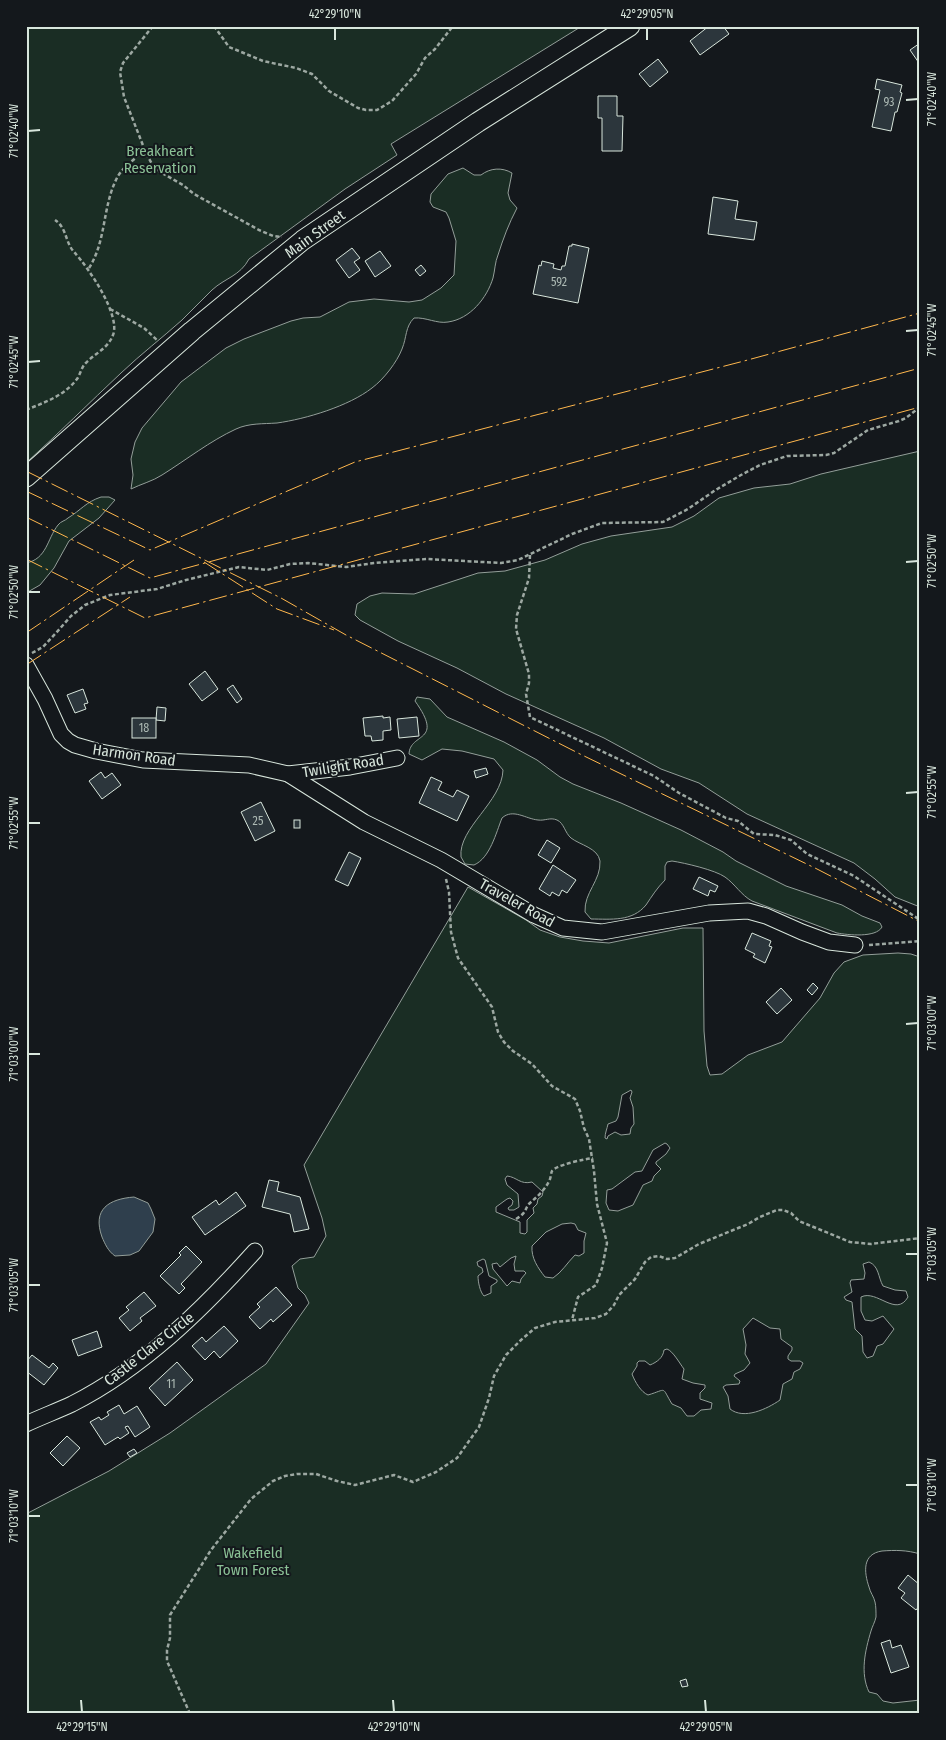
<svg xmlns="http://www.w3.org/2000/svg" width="946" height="1740" viewBox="0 0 946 1740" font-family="'Fira Sans Condensed',sans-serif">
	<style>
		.green { fill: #1a2d24; stroke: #939e99; fill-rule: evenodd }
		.water { fill: #2f3f4d; stroke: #939e99 }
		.building { fill: #2c363c; stroke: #d8e6dc }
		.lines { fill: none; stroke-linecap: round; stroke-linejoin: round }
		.minor-casing { stroke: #d8e6dc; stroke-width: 17 }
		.major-casing { stroke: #d8e6dc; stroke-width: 21 }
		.path { stroke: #9da8a2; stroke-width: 2.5; stroke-dasharray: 4 2.5; stroke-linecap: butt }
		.minor { stroke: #14181c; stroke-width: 15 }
		.major { stroke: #14181c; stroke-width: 19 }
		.power { stroke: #ffb74d; stroke-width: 1; stroke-dasharray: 18 4 2.5 4; stroke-linecap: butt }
		.ticks { fill: none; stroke: #d8e6dc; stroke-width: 2 }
		.labels { text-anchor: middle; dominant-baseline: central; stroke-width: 4; stroke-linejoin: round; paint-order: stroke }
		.number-label { font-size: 12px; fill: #adbab4 }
		.park-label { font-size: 15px; fill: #8ac095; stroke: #14181c }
		.street-label { font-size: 15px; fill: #d8e6dc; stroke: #14181c }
		.neatline { fill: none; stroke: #d8e6dc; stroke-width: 2 }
		.ticks-label { font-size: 12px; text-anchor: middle; fill: #d8e6dc }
	</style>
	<rect width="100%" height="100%" fill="#14181c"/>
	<g class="green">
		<path d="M26,26H582L391,144L397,155L345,189L249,259C240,276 225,278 212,290C202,300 192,310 182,320C162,338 141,354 121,373C89,403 59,433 26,463Z"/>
		<path d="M463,168L474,175H481C490,168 502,167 512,173L508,193L510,200L517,208C509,223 503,239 498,255C495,262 495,270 493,278C487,298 470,319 448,322C437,324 426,317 414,318C405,327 407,337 402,349C397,362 384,379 372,388C349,406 306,419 277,423C263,424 249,423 236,429C210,441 186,460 162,475C153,481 141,484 131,489L133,475L131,459L135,442L142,428L181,382L226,348L244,339L291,321L303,318L320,317L349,302L374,299L409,302L422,300L441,288L454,275L456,241L449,218L446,212L433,207L430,202L431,194L448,174Z"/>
		<polygon points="920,451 920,907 895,897 875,879 854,863 747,814 699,783 661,769 604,738 506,694 457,668 398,641 360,620 355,615 357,604 370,596 382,593 414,594 478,573 505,571 545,560 582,544 611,536 672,527 694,516 719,498 754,488 790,484 821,474"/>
		<path d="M101,497H109L115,500L99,518L69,541L54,568L40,585L26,593V563C47,559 47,539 58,525C61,521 65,521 68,518C81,510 86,502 101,497Z"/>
		<path d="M417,697L430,699L447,717L504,742L537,760L560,777L573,784L621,803L681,830L723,852L736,861L786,886L842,905L862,916L880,923L882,927C876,938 848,935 837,933L752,901C741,895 735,884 725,877C715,870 685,863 672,861L667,862L665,866V880C657,888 652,896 646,905C632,922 611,919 591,919L585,912C584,892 601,881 600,861C598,848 580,845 571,838C565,833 564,823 557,820C550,817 545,821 538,820C526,819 513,808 502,818C496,833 490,858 474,865L465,864L461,857C458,828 502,802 503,770L494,759L462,751L442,749L422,760L409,754C410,732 445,743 415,701Z"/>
		<path d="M468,887L526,920L540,930L560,937L583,941L609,943L683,928H703L704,1031L707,1066L710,1075L722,1074L748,1055L782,1042L820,998L834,973L844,962L863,955L898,953L911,954L920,957V1554C907,1550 895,1550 882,1551C862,1554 864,1572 869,1587C870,1592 874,1597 875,1602C876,1606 876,1612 876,1617C875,1622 872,1627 871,1631C865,1651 860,1673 869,1692L877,1694L883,1701L893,1703L920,1700V1714H26V1514L109,1471L170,1433L266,1364L309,1303L305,1295L298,1288L292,1266L300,1259L314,1257L326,1236L322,1218L304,1165ZM631,1090L632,1092L630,1098L633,1107L634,1124L631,1128L630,1134L621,1135L615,1132L608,1136L607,1139L605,1138C605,1133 607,1129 608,1124L616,1121L618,1117L622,1095ZM665,1143L667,1144L670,1148L666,1154L656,1162V1164L661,1169L654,1176L652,1181L643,1185L633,1205L618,1211L609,1210L606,1203L607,1190L612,1189L635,1172L642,1171L653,1150ZM507,1176C517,1177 520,1185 532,1182L543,1192L542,1196L538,1199L537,1204L533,1208L534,1213L527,1220V1232L525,1234L520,1233V1222L496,1212V1207L507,1199L510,1198L513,1201L512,1205L508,1208L509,1210H514L519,1207L518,1194L507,1185L505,1179ZM571,1223L575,1224L578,1230L586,1233L584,1241V1253L579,1256L575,1255C567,1263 562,1272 553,1278L545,1277C538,1268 531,1258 532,1246L546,1232L562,1224ZM516,1256L514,1264L515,1271H524L526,1273L521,1279L520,1283L512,1281L507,1286L493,1269L492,1264L497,1263L500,1267L511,1258ZM483,1259L485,1260L489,1276L497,1280V1282L491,1286V1293L484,1296C480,1292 478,1282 478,1276L483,1272L482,1268L478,1266L477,1262ZM869,1262C879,1266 878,1277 883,1286L895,1290L906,1291L908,1297C896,1318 877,1289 861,1297V1311L865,1320L872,1321L883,1316L894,1329L883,1344L877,1346L873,1356L867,1358L863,1352L862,1336L855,1329L852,1302L846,1300L844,1297L852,1292L850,1283L851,1280L864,1279L865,1273L863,1264ZM753,1318L770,1328L780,1329L781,1339L792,1347V1350L788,1356V1359L791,1361H800L803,1363L800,1369L794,1372L792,1379L783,1384L780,1400C767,1409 744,1420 730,1409L728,1396L723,1387L726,1385L739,1384L740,1381L734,1376L735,1374L744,1370L750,1363L745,1354L746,1345L743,1329ZM667,1349C673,1351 680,1364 684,1369L682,1379L693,1383L705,1385V1388L700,1393V1399L712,1403L711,1409L701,1410L694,1416H687L681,1408L672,1404C661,1386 668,1389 648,1395C641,1392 635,1382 632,1374L637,1366V1363L639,1361H645L650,1365C657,1362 663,1358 664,1350Z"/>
	</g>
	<path class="water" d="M134,1197L148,1203L151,1209L155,1219L153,1232L139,1251L130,1255L115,1256C108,1251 105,1244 102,1237C92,1209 109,1199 134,1197Z"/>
	<g class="building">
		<polygon points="709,26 723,26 729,34 700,55 690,41"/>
		<polygon points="920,43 920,63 919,63 910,50"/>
		<polygon points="658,59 668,72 650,87 639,74"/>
		<polygon points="877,79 902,85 900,92 902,93 897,112 895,112 891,131 872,127 880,90 875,89"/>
		<polygon points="598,96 617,96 617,116 623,116 622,151 602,151 602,118 598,118"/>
		<polygon points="713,197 738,201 735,219 757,222 754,240 708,234"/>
		<polygon points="572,244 589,248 578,303 533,294 539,265 541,266 542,261 554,264 553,268 561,270 562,266 565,266 569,246 572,246"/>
		<polygon points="352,248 360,258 354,262 360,270 349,278 336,260"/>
		<polygon points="380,251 391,266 375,277 365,261"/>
		<polygon points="421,265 426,271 420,276 415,270"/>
		<polygon points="205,671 218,689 202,701 189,684"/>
		<polygon points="233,685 242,699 237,703 227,689"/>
		<polygon points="83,689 88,703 84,704 86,709 75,713 67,695"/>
		<polygon points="157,707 166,708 165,721 156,720"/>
		<polygon points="383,716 383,718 390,717 391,730 383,731 383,740 372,741 371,736 365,736 363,718"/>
		<polygon points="417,717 419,736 399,738 397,719"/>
		<rect x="132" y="718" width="24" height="20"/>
		<polygon points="486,768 488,774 476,778 474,771"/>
		<polygon points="101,772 105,778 112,773 121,785 102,799 89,781"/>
		<polygon points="431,777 442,782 438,790 453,797 457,790 469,796 457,821 419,803"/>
		<polygon points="261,802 275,831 255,841 241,812"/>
		<rect x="294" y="820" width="6" height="8"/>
		<polygon points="547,840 560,848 551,863 538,855"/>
		<polygon points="349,852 361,858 348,886 335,880"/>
		<polygon points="553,865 576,880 567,893 562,890 559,896 552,892 550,896 539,889"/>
		<polygon points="699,877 718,886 715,892 710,890 708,896 693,889"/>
		<polygon points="752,933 771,941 769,946 772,947 765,963 753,957 755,954 745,949"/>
		<polygon points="813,983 818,988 812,995 807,990"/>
		<polygon points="781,988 792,1000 777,1014 766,1002"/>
		<polygon points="269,1180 279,1182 277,1191 300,1197 309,1229 294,1232 290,1214 262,1207"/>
		<polygon points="236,1192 246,1206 205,1235 192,1217 216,1200 219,1205"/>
		<polygon points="186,1246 202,1262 181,1284 185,1288 179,1294 160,1276 181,1255 179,1253"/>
		<polygon points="276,1287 292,1305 273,1322 271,1319 260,1329 249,1317 260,1307 257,1304"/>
		<polygon points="144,1292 156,1306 140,1318 142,1321 130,1331 119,1318 129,1310 126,1307"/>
		<polygon points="224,1326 238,1341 220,1358 214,1351 205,1360 192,1346 202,1337 206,1342"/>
		<polygon points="97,1331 102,1347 78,1356 72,1340"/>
		<polygon points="32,1355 49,1368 53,1363 58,1368 44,1385 26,1371 26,1362"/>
		<polygon points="177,1362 193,1380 165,1406 149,1388"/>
		<polygon points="119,1405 124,1414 137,1406 150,1427 135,1437 128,1426 125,1427 129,1433 120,1439 118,1437 105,1445 90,1422 99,1417 101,1420 109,1415 107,1412"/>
		<polygon points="67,1436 80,1448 63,1466 50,1453"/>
		<polygon points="134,1449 137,1453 130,1457 127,1453"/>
		<polygon points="908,1575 920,1585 920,1605 916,1610 901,1598 905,1593 898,1588"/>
		<polygon points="890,1640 892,1648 901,1645 909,1667 891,1673 881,1643"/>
		<polygon points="686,1679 688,1686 682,1687 680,1681"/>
	</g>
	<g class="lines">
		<defs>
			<g id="minor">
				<polyline points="26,665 45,699 61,734 68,741 75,745 96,751 143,760 249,765 288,774 364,822 441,860 534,915 563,928 602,932 709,913 748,911 766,916 802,932 829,942 855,945"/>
				<polyline points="288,774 350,767 397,758"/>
				<path d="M26,1424C41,1417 57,1411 72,1404C143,1368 202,1310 255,1251"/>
			</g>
			<polyline id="major" points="26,477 192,331 303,240 478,122 630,26"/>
		</defs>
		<use href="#minor" class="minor-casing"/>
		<use href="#major" class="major-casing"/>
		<g class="path">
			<polyline points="153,26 123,63 120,72 124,97 146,153 152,164 160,172 183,185 194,194 259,230 273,236 282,237"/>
			<polyline points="214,26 229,47 234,49 263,61 296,68 312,74 329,91 358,108 366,110 377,110 392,101 416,74 425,58 435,49 453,26"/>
			<path d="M89,268C107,240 102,205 118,176C124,166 137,158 145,149"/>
			<polyline points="110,309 144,328 157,340"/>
			<path d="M26,410C45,402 64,396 77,379C80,375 81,369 84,365C92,355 108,349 113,335C121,315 88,267 74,252C65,242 67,228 55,220"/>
			<polyline points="530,555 529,578 517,615 516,629 529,674 529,683 526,694 530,717 654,776 679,793 726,818 738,821 754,834 775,835 791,840 807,854 854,876 920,920"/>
			<polyline points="32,653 43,647 56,633 71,616 85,605 110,595 157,589 186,580 239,567 267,570 290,564 308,563 346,567 374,563 427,559 501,563 518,560 572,534 602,523 663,522 688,509 714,491 741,475 760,465 787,456 826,455 834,453 868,430 899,421 906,418 920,407"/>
			<polyline points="446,879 449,892 451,932 458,958 492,1007 498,1032 504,1042 513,1051 532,1064 552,1086 575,1099 580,1111 584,1128 589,1139 594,1171 597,1204 607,1243 602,1268 596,1285 578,1297 572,1320"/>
			<polyline points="869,945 920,941"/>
			<path d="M516,1219C528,1212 524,1208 531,1202C538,1196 546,1189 550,1179C551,1176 551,1173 552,1171C556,1165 585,1159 593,1158"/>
			<polyline points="190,1714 167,1661 167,1650 170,1638 170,1615 211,1550 251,1499 273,1481 285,1476 297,1474 316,1474 337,1481 355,1485 394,1475 413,1482 436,1472 457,1458 479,1427 489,1398 494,1376 506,1355 521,1340 535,1328 555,1322 595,1318 606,1314 614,1305 619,1295 635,1279 645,1262 651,1257 659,1256 667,1259 675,1258 699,1244 748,1224 760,1217 777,1210 783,1210 791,1213 799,1221 850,1242 871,1244 920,1238"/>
		</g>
		<use href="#minor" class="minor"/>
		<use href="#major" class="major"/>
		<g class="power">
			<polyline points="26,471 281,598 346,635 580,754 817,869 920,922"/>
			<polyline points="26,491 150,550 355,462 744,361 920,313"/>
			<polyline points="26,517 150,578 920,368"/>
			<polyline points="26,559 145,618 920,407"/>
			<polyline points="204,562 277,609 334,630"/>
			<polyline points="26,633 134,560"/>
			<polyline points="26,665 130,597"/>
		</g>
	</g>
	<path class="ticks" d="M335,28V40M647,28V40M906,100L918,99M28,131L40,130M906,331L918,330M28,362L40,361M906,562L918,561M28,592H40M906,793L918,792M28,823H40M906,1024L918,1023M28,1054H40M906,1254H918M28,1285H40M906,1485H918M28,1516H40M81,1700L82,1712M393,1700L394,1712M705,1700L706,1712"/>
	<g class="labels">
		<g class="number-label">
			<text x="889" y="102">93</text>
			<text x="559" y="282">592</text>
			<text x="144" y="728">18</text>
			<text x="258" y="821">25</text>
			<text x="171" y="1384">11</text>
		</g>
		<g class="park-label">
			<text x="160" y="151">Breakheart<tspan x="160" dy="17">Reservation</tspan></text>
			<text x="253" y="1553">Wakefield<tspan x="253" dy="17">Town Forest</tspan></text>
		</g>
		<g class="street-label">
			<text transform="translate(315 234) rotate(-36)">Main Street</text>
			<text transform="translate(134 755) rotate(8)">Harmon Road</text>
			<text transform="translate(343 766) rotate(-9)">Twilight Road</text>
			<text transform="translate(517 903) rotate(29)">Traveler Road</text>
			<text transform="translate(149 1349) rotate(-38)">Castle Clare Circle</text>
		</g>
	</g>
	<rect width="946" height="1740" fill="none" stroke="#14181c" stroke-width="55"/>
	<rect x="28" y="28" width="890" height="1684" class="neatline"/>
	<g class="ticks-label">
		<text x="335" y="18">42°29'10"N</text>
		<text x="647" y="18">42°29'05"N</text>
		<text transform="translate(932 99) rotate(-90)" y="4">71°02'40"W</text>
		<text transform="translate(14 131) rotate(-90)" y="4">71°02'40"W</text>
		<text transform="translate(932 330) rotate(-90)" y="4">71°02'45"W</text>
		<text transform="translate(14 362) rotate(-90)" y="4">71°02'45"W</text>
		<text transform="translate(932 561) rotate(-90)" y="4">71°02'50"W</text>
		<text transform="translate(14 592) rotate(-90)" y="4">71°02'50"W</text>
		<text transform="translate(932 792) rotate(-90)" y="4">71°02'55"W</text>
		<text transform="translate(14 823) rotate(-90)" y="4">71°02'55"W</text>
		<text transform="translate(932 1023) rotate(-90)" y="4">71°03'00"W</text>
		<text transform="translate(14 1054) rotate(-90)" y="4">71°03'00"W</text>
		<text transform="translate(932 1254) rotate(-90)" y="4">71°03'05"W</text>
		<text transform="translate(14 1285) rotate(-90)" y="4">71°03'05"W</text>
		<text transform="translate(932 1485) rotate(-90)" y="4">71°03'10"W</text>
		<text transform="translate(14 1516) rotate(-90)" y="4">71°03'10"W</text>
		<text x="82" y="1731">42°29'15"N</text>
		<text x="394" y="1731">42°29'10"N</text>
		<text x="706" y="1731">42°29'05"N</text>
	</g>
</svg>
